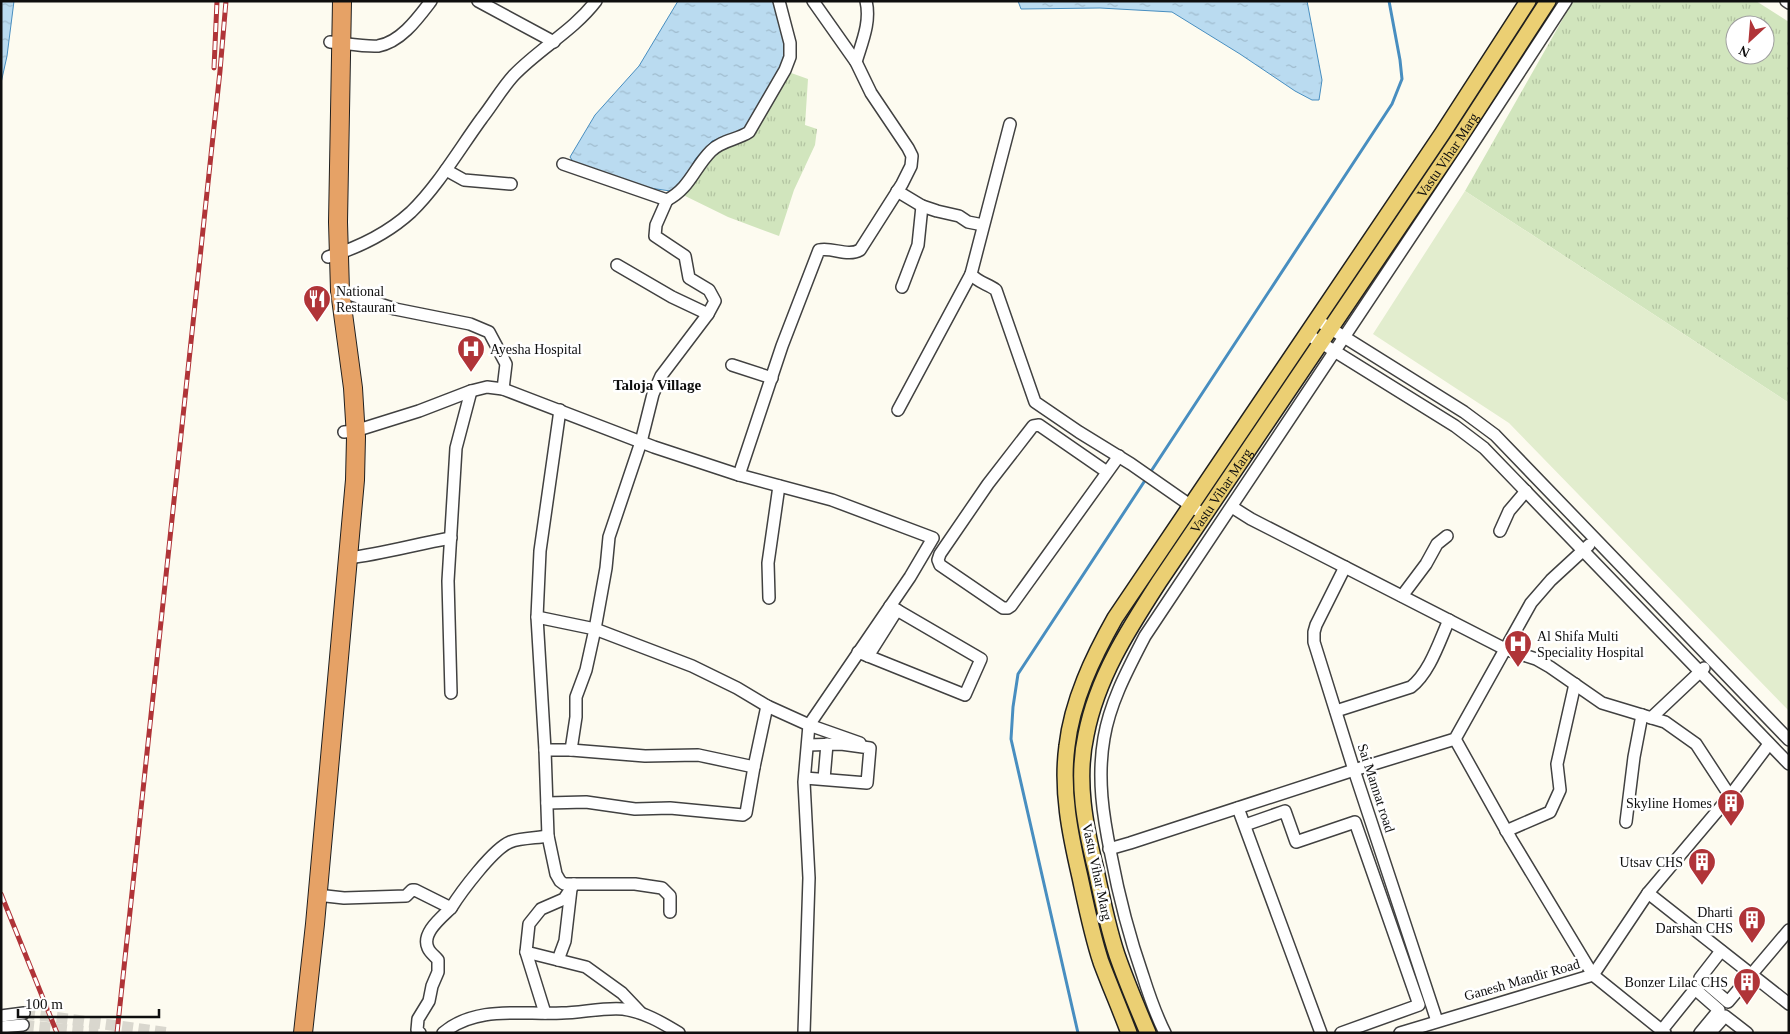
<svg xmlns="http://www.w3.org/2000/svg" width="1790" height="1034" viewBox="0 0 1790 1034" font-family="'Times New Roman',serif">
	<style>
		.grass { fill: url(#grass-tufts); fill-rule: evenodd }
		.pitch { fill: #e2edce }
		.water { fill: url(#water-ripples); stroke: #488ec0 }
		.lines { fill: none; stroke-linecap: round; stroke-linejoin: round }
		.stream { stroke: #488ec0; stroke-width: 3 }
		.minor-tunnel { stroke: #d9d7ce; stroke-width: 11; stroke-dasharray: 11 5.5; stroke-linecap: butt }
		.minor-casing { stroke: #414141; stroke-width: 14 }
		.major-casing { stroke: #1f1f1f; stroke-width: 18 }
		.highway-casing { stroke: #1f1f1f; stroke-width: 20 }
		.minor { stroke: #fff; stroke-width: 11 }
		.major { stroke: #ebcf73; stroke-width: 15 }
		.highway { stroke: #e6a266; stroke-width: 18 }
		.rail-casing { stroke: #b03438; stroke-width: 5 }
		.rail { stroke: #fff; stroke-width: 3; stroke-dasharray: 9; stroke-linecap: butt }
		.labels { text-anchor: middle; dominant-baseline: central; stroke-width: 5; stroke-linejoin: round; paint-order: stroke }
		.street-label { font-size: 14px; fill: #0e0e0e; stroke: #fff }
		.poi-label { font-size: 14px; fill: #0e0e0e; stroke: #fff; text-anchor: end }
		.neighbourhood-label { font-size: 15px; font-weight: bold; fill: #0e0e0e; stroke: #fff }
	</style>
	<defs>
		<pattern id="grass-tufts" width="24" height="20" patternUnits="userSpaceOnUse" patternTransform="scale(1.25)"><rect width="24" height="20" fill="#d1e5bd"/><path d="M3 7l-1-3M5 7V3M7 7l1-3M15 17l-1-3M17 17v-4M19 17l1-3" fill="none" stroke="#b2c3a1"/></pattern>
		<pattern id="water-ripples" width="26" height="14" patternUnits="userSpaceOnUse" patternTransform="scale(1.25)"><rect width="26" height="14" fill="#badbf0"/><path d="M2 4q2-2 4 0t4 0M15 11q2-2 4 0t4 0" fill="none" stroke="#9fbbcd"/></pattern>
	</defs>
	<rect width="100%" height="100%" fill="#fdfbf0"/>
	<g class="grass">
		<path d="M1573,1H1756L1789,22V403L1465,191ZM1735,25H1765V55H1735Z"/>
		<polygon points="780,69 808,79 805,125 817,129 815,145 794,190 779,236 728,217 677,192 696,158 712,141 748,128"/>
	</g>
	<polygon class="pitch" points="1465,191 1789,403 1789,711 1509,423 1373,334"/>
	<g class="water">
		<polygon points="1,1 14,1 7,56 1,83"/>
		<polygon points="678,1 775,1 787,44 780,69 748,128 712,141 696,158 677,192 643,187 576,166 570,157 595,115 639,66"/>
		<polygon points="1018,1 1307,1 1322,80 1319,100 1312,100 1295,91 1240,54 1172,12 1100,8 1021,9"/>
	</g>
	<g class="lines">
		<polyline class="stream" points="1078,1033 1011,739 1013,707 1018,674 1392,104 1402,79 1400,60 1389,1"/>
		<g class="minor-tunnel">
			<polyline points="24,1013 170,1033"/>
			<polyline points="23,1025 98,1033"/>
		</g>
		<defs>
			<g id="minor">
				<polyline points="478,1 554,42"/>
				<polyline points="1786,1 1789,3"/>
				<path d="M330,42C343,43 365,47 378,46C401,42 418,18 431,1"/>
				<path d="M856,62C862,42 871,22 866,1"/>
				<path d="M1010,124L971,274C977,282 988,284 996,290L1035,402L1079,432L1131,464L1197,510"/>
				<path d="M563,164L667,200C690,188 694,168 711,151C722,140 737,140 749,132L785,70L790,57V43L779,1"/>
				<polyline points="446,170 464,180 511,184"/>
				<polyline points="897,191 922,206 937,211 959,216 968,222 983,225"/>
				<polyline points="667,200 656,225 655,236 685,256 689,278 709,290 715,301 708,314 661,376 653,394 641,442 609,537 606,568 595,629 692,666 737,688 767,706 809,725 860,743"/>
				<path d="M328,257C357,248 388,233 411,212C438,186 460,148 482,118C493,104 502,88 514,75C540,48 573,31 596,1"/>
				<polyline points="617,265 672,297 708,314"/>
				<polyline points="902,287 918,245 922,206"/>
				<polyline points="340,291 395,309 470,324 489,332 506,364 503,389"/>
				<polyline points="1317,320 1464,412 1495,435 1789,740"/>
				<polyline points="1307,334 1455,426 1484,448 1789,764"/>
				<polyline points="732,365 772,378"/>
				<polyline points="560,410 540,551 537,617 545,750 548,836 556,874 560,881 564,884 635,884 662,888 670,896 670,912"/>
				<polyline points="898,410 971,274"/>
				<polyline points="344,432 355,431 419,411 471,391 487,387 503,389 654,447 739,475 832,500 933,538 910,577 809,725 804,782 809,878 804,1033"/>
				<polyline points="1107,472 1039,425 1033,426 988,484 940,554 938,560 940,565 1003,608 1008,608 1011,606 1119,456"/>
				<path d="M739,475L782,346L819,250C833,247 847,257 860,250L902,184L911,166L912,156L908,148L871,93L856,62L813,1"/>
				<polyline points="1232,507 1251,519 1505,649 1536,659 1550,667 1602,703 1665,722 1696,744 1730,796"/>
				<polyline points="1500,531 1509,511 1526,491"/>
				<path d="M348,558C383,554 416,544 451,538"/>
				<polyline points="1345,567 1316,625 1314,632 1314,642 1354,770 1437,1021"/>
				<polyline points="1402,596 1426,564 1437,544 1447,536"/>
				<polyline points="769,598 768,563 779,486"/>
				<polyline points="537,617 595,629 586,670 576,697 576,717 571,750"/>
				<polyline points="858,652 965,695 981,659 890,606"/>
				<polyline points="868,656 897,610"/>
				<polyline points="451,693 448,581 456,448 471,391"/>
				<path d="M1336,711L1411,687C1430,672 1439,642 1449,620"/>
				<polyline points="1651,718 1704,668"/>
				<polyline points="1455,739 1511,839 1593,975 1665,1033"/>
				<polyline points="545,750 571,750 645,756 698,755 754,767"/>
				<polyline points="805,778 867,783 870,748 841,744 808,745"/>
				<polyline points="824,779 827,744"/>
				<polyline points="547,803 586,802 635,809 670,808 743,815 746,813 754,767 767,706"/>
				<polyline points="1238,808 1321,1033"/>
				<polyline points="1626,822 1634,757 1642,715"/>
				<polyline points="1245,825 1285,811 1296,842 1355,822 1419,1005 1341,1033"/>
				<polyline points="1506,831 1550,812 1560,790 1557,764 1575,684"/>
				<polyline points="1109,849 1130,843 1354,770 1455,739 1531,603 1551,580 1589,545"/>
				<polyline points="1648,893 1789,1004"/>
				<path d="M317,895L344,898L406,896L412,890H415L451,908C461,892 493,849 510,842C520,838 537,838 548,836"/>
				<polyline points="1721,951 1700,978 1728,1002 1789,930"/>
				<polyline points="526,952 586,967 622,993 641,1013"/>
				<polyline points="558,960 565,941 571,889"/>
				<polyline points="1593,975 1648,893 1730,796 1769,744"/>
				<polyline points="545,1013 526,952 529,924 541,909 564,899 574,884"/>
				<polyline points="1,1016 24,1013"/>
				<polyline points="1,1027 23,1025"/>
				<polyline points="1662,1030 1695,989 1719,1010 1700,1033"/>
				<path d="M420,1033L417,1030L418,1019L429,1001L432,986L438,972V960C435,956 430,953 428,948C421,933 442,917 451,908"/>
				<path d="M443,1033C476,1005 522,1015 562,1013C580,1013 605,1007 623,1009C644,1012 661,1022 679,1033"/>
				<path d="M1165,1033C1156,1015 1149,995 1143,976C1129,936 1119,897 1111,855C1103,816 1097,778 1104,738C1110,702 1128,669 1145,636L1468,151L1566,1"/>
				<polyline points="1400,1033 1593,975"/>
				<polyline points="1710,1033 1725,1016 1747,1033"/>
			</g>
			<g id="major">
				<path d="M1129,1033C1120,1009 1110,986 1101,962C1092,935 1086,905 1080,877C1070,834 1061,790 1067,746C1072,701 1093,657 1115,618L1442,134L1528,1"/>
				<path id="s1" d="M1148,1033C1137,1007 1126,981 1117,955C1108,928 1102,899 1096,870C1085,826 1076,780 1086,735C1097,678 1128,630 1159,582L1456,143L1548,1"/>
			</g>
			<polyline id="highway" points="303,1033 315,924 355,480 356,437 353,388 340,291 338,222 342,1"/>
		</defs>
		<use href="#minor" class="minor-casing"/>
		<use href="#major" class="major-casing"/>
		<use href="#highway" class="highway-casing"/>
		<use href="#minor" class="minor"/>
		<use href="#major" class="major"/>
		<use href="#highway" class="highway"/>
		<defs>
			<g id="rail">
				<polyline points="214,68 217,1"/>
				<polyline points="1,894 57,1033"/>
				<polyline points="117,1033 220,71 226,1"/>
			</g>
		</defs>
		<use href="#rail" class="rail-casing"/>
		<use href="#rail" class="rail"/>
	</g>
	<defs>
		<symbol id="restaurant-pin" viewBox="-11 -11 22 30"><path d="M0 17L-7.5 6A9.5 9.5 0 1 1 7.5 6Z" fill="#b03438" stroke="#fff"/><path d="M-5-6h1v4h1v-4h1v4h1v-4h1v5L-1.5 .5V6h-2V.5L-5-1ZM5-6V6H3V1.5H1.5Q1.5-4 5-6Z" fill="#fff"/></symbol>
		<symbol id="hospital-pin" viewBox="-11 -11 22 30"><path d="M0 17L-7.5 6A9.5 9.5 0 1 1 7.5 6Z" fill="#b03438" stroke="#fff"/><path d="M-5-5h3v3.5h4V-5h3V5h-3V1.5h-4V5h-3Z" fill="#fff"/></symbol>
		<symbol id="building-pin" viewBox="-11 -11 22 30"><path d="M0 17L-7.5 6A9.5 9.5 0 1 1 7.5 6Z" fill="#b03438" stroke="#fff"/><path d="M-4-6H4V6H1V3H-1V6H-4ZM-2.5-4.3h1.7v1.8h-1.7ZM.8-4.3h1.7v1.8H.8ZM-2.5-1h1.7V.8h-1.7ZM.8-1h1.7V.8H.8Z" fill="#fff"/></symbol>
	</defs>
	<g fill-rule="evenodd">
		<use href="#restaurant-pin" x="301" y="283" width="32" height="43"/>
		<use href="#hospital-pin" x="455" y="333" width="32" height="43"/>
		<use href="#hospital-pin" x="1502" y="628" width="32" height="43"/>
		<use href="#building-pin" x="1715" y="787" width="32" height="43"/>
		<use href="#building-pin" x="1686" y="846" width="32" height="43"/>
		<use href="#building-pin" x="1736" y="904" width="32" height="43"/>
		<use href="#building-pin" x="1731" y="966" width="32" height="43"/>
	</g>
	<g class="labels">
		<g class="street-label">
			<text stroke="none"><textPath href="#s1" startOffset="994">Vastu Vihar Marg</textPath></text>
			<text stroke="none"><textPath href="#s1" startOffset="589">Vastu Vihar Marg</textPath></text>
			<text transform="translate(1376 788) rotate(72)">Sai Mannat road</text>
			<text transform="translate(1097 872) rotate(78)">Vastu Vihar Marg</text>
			<text transform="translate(1522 980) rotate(-16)">Ganesh Mandir Road</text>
		</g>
		<g class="poi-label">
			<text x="336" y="291" text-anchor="start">National<tspan x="336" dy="16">Restaurant</tspan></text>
			<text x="490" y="349" text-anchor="start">Ayesha Hospital</text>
			<text x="1537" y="636" text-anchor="start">Al Shifa Multi<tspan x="1537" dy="16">Speciality Hospital</tspan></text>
			<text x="1712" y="803">Skyline Homes</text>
			<text x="1683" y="862">Utsav CHS</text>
			<text x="1733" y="912">Dharti<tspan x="1733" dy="16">Darshan CHS</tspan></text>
			<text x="1728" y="982">Bonzer Lilac CHS</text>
		</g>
		<g class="neighbourhood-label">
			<text x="657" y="385">Taloja Village</text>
		</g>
	</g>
	<rect width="1790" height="1034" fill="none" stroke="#0e0e0e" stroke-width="5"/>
	<g transform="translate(1750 40) rotate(206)"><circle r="24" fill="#ffffff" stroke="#9f9f9f"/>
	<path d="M0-4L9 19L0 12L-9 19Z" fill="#b03438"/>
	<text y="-8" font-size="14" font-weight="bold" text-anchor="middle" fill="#0e0e0e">N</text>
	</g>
	<path d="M18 1009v8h141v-8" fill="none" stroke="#0e0e0e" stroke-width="2.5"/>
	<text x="25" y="1009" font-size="15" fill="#0e0e0e" stroke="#ffffff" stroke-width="4" paint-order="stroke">100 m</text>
</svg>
